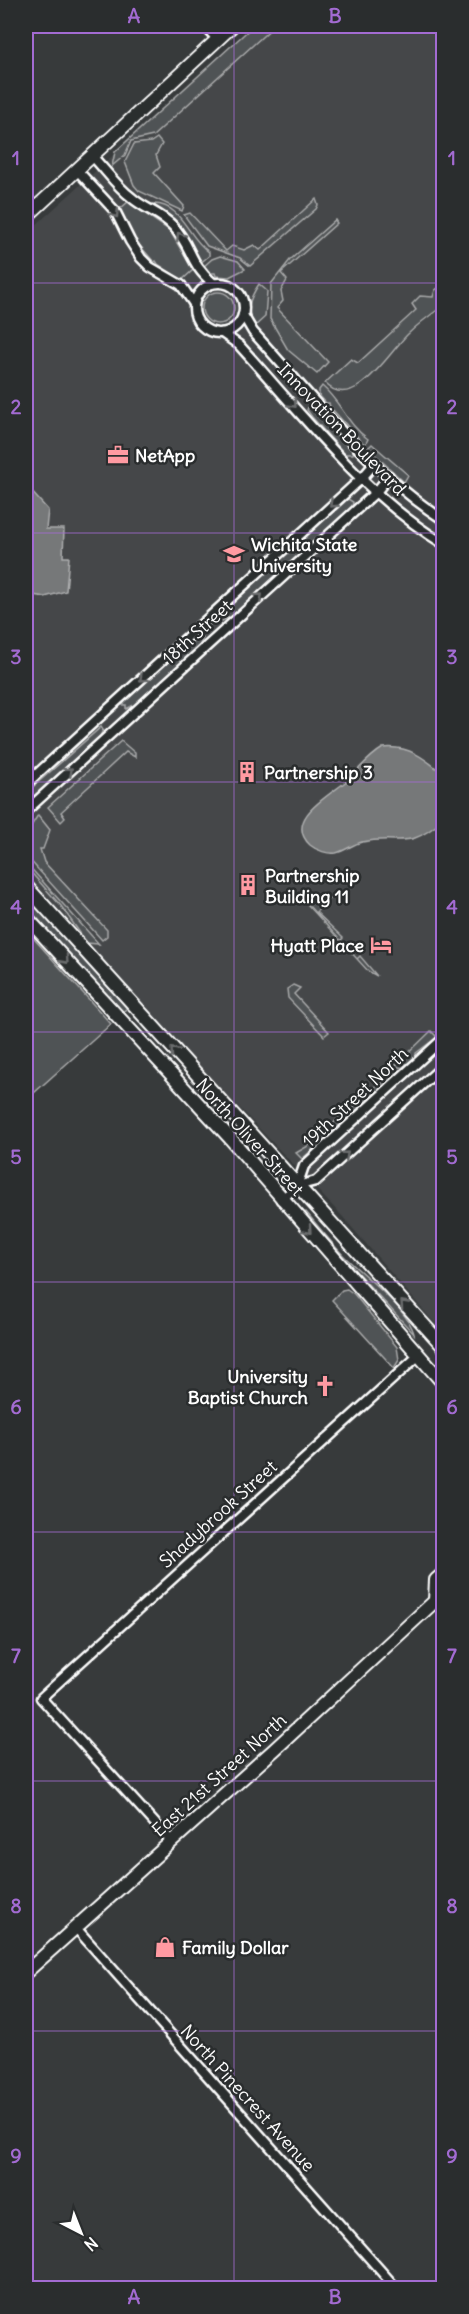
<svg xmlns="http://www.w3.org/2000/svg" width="469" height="2314" viewBox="0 0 469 2314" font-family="Delius,sans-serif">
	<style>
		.built { fill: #444748 }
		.green { fill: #505354; stroke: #a8a9aa; stroke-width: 1.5 }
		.water { fill: #767879; stroke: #adaeaf; stroke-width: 1.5 }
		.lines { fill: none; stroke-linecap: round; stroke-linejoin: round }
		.street-casing { stroke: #fff; stroke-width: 13 }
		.secondary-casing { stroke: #fff; stroke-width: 16 }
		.street { stroke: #2a2d2e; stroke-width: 8 }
		.secondary { stroke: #2a2d2e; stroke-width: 12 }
		.oneway { stroke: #6a6c6d }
		.grid { fill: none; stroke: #a36bd2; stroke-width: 1.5; stroke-opacity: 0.55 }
		.labels { text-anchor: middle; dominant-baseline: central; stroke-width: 5; stroke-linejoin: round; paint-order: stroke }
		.street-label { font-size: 18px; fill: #fff; stroke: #2a2d2e }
		.poi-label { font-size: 18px; font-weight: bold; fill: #fff; stroke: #2a2d2e; text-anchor: start }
		.neatline { fill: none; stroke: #a36bd2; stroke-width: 2 }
		.grid-label { font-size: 20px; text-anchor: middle; font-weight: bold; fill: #a36bd2 }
	</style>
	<rect width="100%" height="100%" fill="#373a3b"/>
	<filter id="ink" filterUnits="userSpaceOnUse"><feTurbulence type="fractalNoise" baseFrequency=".0167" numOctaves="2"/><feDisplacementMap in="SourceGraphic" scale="12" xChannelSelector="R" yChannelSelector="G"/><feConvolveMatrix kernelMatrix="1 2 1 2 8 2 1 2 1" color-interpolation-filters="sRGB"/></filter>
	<g filter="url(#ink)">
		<polygon class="built" points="256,26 443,26 443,1333 342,1216 232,1100 212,1083 26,875 26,234"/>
		<g class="green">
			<polygon points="253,26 274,26 153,136 131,141 125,155 112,166 115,152"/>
			<polygon points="157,138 162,144 156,155 160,167 154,173 184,206 182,211 139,191 134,185 125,162 134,144 151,142"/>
			<polygon points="316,199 318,205 316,209 250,266 240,258 207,246 184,215 190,213 226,251 232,246 244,250 254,245 260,250"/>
			<polygon points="128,202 170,231 193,270 182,280 158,264 156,261 154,262 135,240 120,209"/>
			<path d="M153,204C182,203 188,239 209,252V256L200,263L181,226Z"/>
			<polygon points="335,220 337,223 281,273 287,280 281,291 283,301 277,308 328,362 317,374 288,350 270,319 271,284 290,260"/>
			<polygon points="220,256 238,261 245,269 229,277 216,276 215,273 211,273 203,267 212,259"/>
			<path d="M259,284L267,291L265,317L255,326C245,310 249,299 259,284Z"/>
			<path d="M443,285V306C430,315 418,324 407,335C389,353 353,414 325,383L351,359L358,363L416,310L412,304L420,296L433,297L435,290Z"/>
			<circle cx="218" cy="308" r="16"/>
			<path d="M322,386C341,402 347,424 368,439L366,443L364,444L330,407L329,403H326L319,395V390Z"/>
			<polygon points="309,405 319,410 348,442 348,446 354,449 353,454 345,454 312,417 307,410"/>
			<polygon points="372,444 408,475 404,482 368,448"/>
			<polygon points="348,499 353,502 352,507 232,616 222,621 219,618 225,609"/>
			<polygon points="199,636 203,638 199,646 134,705 126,709 126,705 123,705 126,699"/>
			<polygon points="101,727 103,730 100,736 26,803 26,793"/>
			<polygon points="121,741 135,753 135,757 126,752 61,812 65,818 61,822 48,807"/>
			<polygon points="38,815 50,830 43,849 40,849 44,862 107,930 107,936 102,940 26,856 26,834"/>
			<polygon points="26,863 99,944 87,943 61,906 26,867"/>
			<polygon points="322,892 329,899 316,912 343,938 341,940 357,959 360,956 377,976 368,971 308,905"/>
			<polygon points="26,896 127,1008 122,1013 26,906"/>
			<polygon points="26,930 111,1024 26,1100"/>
			<polygon points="293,985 300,988 294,994 329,1032 324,1036 288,998 287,989"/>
			<polygon points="431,1031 437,1037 416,1053 416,1056 402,1068 395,1066"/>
			<polygon points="382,1080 382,1087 302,1159 296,1153 320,1139 340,1116 358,1104"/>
			<path d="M306,1212C318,1226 330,1241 343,1255C361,1274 408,1308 414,1334L303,1214Z"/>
			<polygon points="347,1289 354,1294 397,1347 399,1360 394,1368 332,1300 342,1290"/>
		</g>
		<g class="water">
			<polygon points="30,490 48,510 46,529 64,529 63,557 69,557 66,591 45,597 33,595 30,588 26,585 26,494"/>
			<path d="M383,748C408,745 425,758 443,774V820C406,852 402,834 362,842C353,844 345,851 336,853C328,854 317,851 310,845C282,818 334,793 349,779C360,768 369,756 383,748Z"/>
		</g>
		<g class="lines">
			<defs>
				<g id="street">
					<polyline points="205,26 217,39"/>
					<path d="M92,156C105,169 116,186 131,197C144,209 161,213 173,226C192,246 189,264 213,283"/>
					<polyline points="77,170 115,211 130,241 141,258 150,267 181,285 194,304"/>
					<circle cx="219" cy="308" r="25"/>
					<path d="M243,315L253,332C312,396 369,472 444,520"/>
					<path d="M222,333L239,345C302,414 363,495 444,544"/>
					<polyline points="26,784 362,478 375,463"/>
					<polyline points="26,811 377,491 389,476"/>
					<polyline points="297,1186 304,1166 444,1038"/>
					<polyline points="281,1200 297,1186 316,1181 444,1065"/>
					<polyline points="172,1842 41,1698 418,1356"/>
					<polyline points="76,1928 396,2288"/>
				</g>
				<g id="secondary">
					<polyline points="26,217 232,26"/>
					<polyline points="26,886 444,1347"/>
					<polyline points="26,917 230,1138 444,1384"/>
					<polyline points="435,1601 436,1580 444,1573"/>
					<polyline points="26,1972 275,1749 435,1601 444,1599"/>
				</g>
			</defs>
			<use href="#street" class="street-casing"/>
			<use href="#secondary" class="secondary-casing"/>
			<use href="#street" class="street"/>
			<use href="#secondary" class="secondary"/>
		</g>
		<defs><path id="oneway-chevron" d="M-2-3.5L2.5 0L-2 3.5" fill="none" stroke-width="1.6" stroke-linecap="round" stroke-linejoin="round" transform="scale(1.5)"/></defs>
		<g class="oneway">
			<use href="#oneway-chevron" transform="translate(115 214) rotate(58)"/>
			<use href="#oneway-chevron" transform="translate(180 236) rotate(-123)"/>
			<use href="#oneway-chevron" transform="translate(293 404) rotate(47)"/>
			<use href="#oneway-chevron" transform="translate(333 504) rotate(137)"/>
			<use href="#oneway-chevron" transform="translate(259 597) rotate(-42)"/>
			<use href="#oneway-chevron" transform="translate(143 678) rotate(138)"/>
			<use href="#oneway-chevron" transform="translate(69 771) rotate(-42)"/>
			<use href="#oneway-chevron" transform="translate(65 960) rotate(48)"/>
			<use href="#oneway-chevron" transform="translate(174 1051) rotate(-132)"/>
			<use href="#oneway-chevron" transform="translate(345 1155) rotate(-42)"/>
			<use href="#oneway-chevron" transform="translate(308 1230) rotate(49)"/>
			<use href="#oneway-chevron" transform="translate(404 1304) rotate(-132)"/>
		</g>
	</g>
	<path class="grid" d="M234,26V2288M26,283H444M26,533H444M26,782H444M26,1032H444M26,1282H444M26,1532H444M26,1781H444M26,2031H444"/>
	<defs>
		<symbol id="office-bare" viewBox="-9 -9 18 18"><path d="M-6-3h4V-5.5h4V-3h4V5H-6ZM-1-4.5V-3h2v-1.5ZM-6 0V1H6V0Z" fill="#ff9aa2" stroke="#2a2d2e" stroke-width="2.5" paint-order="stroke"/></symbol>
		<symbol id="university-bare" viewBox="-9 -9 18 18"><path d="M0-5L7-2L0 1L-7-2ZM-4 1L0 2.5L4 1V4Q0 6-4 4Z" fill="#ff9aa2" stroke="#2a2d2e" stroke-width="2.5" paint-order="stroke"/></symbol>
		<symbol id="building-bare" viewBox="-9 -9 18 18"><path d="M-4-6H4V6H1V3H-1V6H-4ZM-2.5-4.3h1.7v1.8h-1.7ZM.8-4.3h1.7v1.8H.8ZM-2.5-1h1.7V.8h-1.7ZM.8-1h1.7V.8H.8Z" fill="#ff9aa2" stroke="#2a2d2e" stroke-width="2.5" paint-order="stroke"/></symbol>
		<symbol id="hotel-bare" viewBox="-9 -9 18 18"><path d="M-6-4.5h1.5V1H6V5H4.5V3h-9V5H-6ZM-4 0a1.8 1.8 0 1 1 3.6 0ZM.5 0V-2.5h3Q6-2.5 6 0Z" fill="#ff9aa2" stroke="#2a2d2e" stroke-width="2.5" paint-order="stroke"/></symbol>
		<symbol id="church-bare" viewBox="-9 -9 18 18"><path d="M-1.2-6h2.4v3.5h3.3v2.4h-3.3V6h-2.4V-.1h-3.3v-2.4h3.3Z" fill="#ff9aa2" stroke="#2a2d2e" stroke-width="2.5" paint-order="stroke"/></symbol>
		<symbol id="shop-bare" viewBox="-9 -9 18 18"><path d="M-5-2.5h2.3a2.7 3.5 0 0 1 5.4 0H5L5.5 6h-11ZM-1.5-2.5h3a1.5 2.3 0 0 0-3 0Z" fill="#ff9aa2" stroke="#2a2d2e" stroke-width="2.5" paint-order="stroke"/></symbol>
	</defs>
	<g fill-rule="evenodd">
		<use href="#office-bare" x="103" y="440" width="30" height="30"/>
		<use href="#university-bare" x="219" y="539" width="30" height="30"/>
		<use href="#building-bare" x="232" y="757" width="30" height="30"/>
		<use href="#building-bare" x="233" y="870" width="30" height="30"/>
		<use href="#hotel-bare" x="366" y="930" width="30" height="30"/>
		<use href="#church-bare" x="310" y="1371" width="30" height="30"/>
		<use href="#shop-bare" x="150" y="1932" width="30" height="30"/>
	</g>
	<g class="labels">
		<g class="street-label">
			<text transform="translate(342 429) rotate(46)">Innovation Boulevard</text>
			<text transform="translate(197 632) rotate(-42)">18th Street</text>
			<text transform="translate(355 1097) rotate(-43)">19th Street North</text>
			<text transform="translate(250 1137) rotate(48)">North Oliver Street</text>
			<text transform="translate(218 1514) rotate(-42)">Shadybrook Street</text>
			<text transform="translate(219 1775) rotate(-42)">East 21st Street North</text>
			<text transform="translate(248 2098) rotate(48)">North Pinecrest Avenue</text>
		</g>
		<g class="poi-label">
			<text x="135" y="455">NetApp</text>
			<text x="251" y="544">Wichita State<tspan x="251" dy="21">University</tspan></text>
			<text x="264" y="772">Partnership 3</text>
			<text x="265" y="875">Partnership<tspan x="265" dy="21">Building 11</tspan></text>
			<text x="364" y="945" text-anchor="end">Hyatt Place</text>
			<text x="308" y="1376" text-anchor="end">University<tspan x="308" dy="21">Baptist Church</tspan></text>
			<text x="182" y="1947">Family Dollar</text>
		</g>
	</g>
	<rect width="469" height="2314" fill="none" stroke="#2a2d2e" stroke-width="66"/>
	<g transform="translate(81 2233) rotate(138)" stroke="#2a2d2e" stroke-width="4.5" paint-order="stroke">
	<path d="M0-4.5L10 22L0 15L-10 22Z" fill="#ffffff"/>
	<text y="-9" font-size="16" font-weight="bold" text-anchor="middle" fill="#ffffff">N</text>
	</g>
	<rect x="33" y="33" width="403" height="2248" class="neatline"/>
	<g class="grid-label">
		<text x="134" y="23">A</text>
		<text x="335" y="23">B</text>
		<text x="16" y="165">1</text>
		<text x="452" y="165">1</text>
		<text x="16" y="414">2</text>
		<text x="452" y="414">2</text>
		<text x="16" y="664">3</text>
		<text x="452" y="664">3</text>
		<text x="16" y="914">4</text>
		<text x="452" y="914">4</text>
		<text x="16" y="1164">5</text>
		<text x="452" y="1164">5</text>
		<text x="16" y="1414">6</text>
		<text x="452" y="1414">6</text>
		<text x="16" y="1663">7</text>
		<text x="452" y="1663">7</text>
		<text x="16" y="1913">8</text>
		<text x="452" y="1913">8</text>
		<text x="16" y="2163">9</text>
		<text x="452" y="2163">9</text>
		<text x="134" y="2304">A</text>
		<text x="335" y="2304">B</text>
	</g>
</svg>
